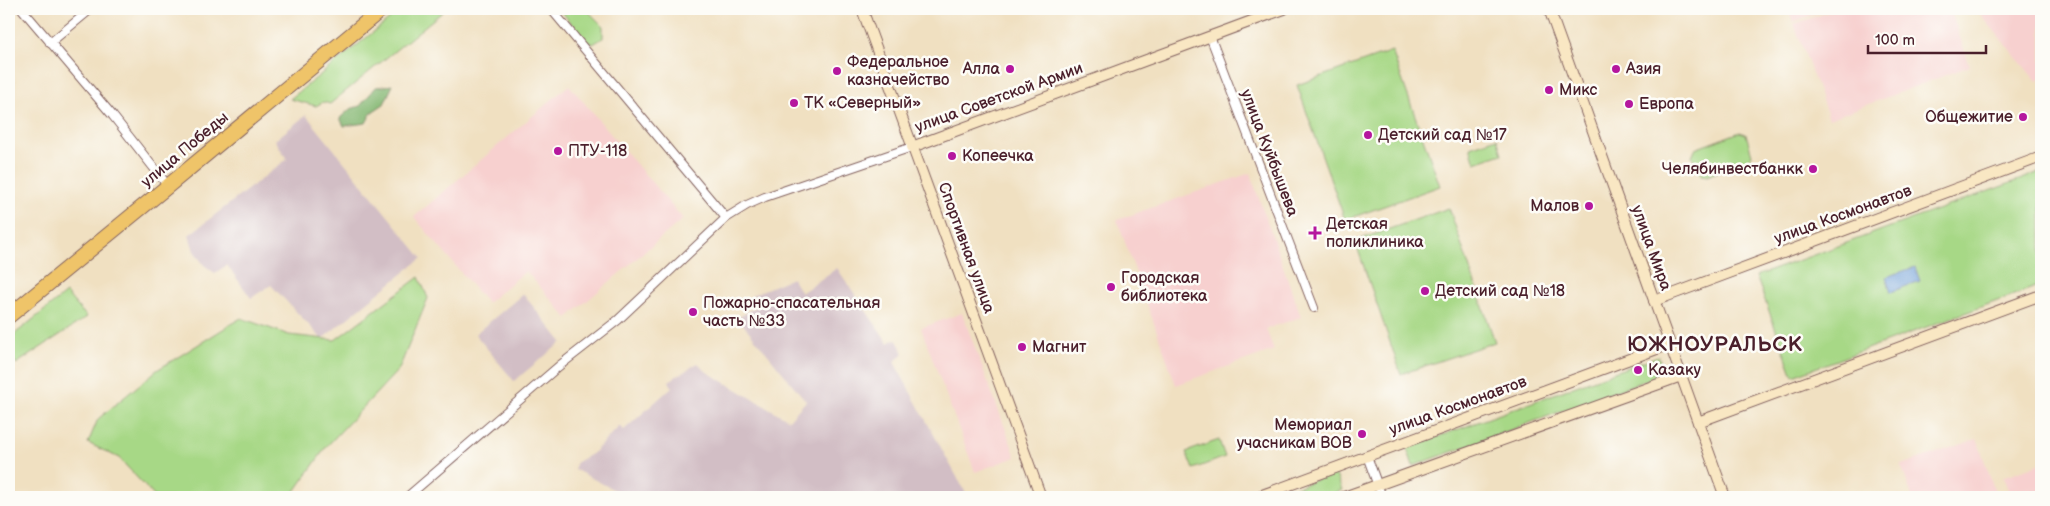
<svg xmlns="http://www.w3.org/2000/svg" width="2050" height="506" viewBox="0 0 2050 506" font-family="'Balsamiq Sans',sans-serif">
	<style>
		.built { fill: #f7d0cf }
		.industrial { fill: #d2bec5 }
		.green { fill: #a7d886; stroke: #787c58 }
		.forest { fill: #85b873; stroke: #686c4f }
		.water { fill: #71a0da; stroke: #5e6082 }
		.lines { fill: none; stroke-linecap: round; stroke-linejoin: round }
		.street-casing { stroke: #846360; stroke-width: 10 }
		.secondary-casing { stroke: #846360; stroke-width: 12 }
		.highway-casing { stroke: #846360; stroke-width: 16 }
		.street { stroke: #fff; stroke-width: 8 }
		.secondary { stroke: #f9e7c3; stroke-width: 10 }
		.highway { stroke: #efc469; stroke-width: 14 }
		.poi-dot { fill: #b5179e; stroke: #fdfcf7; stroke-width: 2 }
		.labels { text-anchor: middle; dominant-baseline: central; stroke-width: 5; stroke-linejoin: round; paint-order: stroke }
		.poi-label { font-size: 16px; fill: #4a1f2b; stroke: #fdfcf7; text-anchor: start }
		.street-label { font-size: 16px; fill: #4a1f2b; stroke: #fdfcf7 }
		.district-label { font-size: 21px; font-weight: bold; letter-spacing: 1px; fill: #4a1f2b; stroke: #fdfcf7 }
	</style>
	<rect width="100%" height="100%" fill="#fdfcf7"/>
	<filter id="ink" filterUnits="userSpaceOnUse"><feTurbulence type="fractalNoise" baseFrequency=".02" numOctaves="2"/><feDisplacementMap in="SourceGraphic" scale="10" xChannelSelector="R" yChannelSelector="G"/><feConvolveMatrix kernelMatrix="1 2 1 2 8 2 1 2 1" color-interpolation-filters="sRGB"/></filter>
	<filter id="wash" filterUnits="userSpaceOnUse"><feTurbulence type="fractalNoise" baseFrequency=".0096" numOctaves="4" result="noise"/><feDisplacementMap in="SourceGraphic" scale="20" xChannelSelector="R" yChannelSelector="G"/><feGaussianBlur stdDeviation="1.12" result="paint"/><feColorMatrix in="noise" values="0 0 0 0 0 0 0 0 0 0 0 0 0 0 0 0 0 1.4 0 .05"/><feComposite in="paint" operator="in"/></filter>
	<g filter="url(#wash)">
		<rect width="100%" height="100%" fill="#f0e0c1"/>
		<g class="built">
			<polygon points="1788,9 1828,9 1793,22"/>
			<polygon points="1837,9 1950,9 1970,66 1829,119 1794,24"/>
			<polygon points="1976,9 2041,9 2041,79 2037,82"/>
			<polygon points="569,85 683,219 567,318 526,271 487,303 414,217"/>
			<polygon points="1250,173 1301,317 1266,329 1274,350 1176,385 1117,220"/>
			<polygon points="962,313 1016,457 975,472 921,328"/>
			<polygon points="1977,439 1997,497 1912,497 1901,465"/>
			<polygon points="2041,463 2041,497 2011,497 2003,477"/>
		</g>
		<g class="industrial">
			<polygon points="306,115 422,258 322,339 271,285 251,298 227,265 215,273 204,265 194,251 189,235 287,159 275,140"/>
			<polygon points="837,268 888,343 896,339 904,353 894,362 968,497 628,497 574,469 577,462 593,453 620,426 624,430 672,387 669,381 698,363 707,372 789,420 806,401 738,318 756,307 752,295 792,278 801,293"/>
			<polygon points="523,294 562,342 514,381 475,334"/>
		</g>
		<g class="green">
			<polygon points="402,9 446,9 330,104 323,102 316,106 290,99"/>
			<polygon points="561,9 586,9 603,26 603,38 593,44 587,42 561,11"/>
			<polygon points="1392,51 1440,186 1345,220 1297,85"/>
			<polygon points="1740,132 1746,134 1752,155 1749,160 1707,176 1701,175 1692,156 1695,149"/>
			<polygon points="1497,138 1502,154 1475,163 1470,147"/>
			<polygon points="2041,172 2041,285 1793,376 1756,276"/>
			<polygon points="1449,208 1495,342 1401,374 1355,241"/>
			<polygon points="419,277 428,298 399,369 326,447 291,497 155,497 119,458 88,443 98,419 157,370 241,318 289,335 335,340"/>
			<polygon points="66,293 87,317 16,364 9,349 11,337"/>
			<polygon points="1658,356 1665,373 1413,466 1407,448"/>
			<polygon points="1219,440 1225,457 1193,469 1186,452"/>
			<polygon points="1335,473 1342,490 1323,497 1269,497"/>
		</g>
		<polygon class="forest" points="393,85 384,104 372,112 366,123 344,126 340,118 350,109 360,106 376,87"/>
		<polygon class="water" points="1915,267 1920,281 1891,292 1886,277"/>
	</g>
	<g filter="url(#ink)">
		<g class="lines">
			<defs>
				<g id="street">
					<polyline points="22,9 113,116 168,186"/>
					<polyline points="551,9 726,218"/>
					<polyline points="1210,36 1314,308"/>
					<polyline points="50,43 91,9"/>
					<polyline points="1367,456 1382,497"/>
					<polyline points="407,497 559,366 618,320 726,218 747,205 765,197 912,147"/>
				</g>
				<g id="secondary">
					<polyline points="862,9 1041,497"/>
					<polyline points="1549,9 1725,497"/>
					<polyline points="912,147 1284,9"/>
					<polyline points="1654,301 2041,157"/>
					<polyline points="1698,422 2041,295"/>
					<polyline points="1257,497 1670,344"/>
					<polyline points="1344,497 1681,376"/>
				</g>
				<polyline id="highway" points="9,316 168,186 382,9"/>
			</defs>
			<use href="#street" class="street-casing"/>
			<use href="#secondary" class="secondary-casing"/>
			<use href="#highway" class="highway-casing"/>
			<use href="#street" class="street"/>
			<use href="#secondary" class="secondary"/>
			<use href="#highway" class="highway"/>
		</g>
	</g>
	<g class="poi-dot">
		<circle cx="1010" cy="69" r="5"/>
		<circle cx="1616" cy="69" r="5"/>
		<circle cx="837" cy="71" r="5"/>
		<circle cx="1549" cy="90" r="5"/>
		<circle cx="794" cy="103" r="5"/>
		<circle cx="1629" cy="104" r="5"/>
		<circle cx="2023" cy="117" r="5"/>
		<circle cx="1368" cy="135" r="5"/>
		<circle cx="558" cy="151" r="5"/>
		<circle cx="952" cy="156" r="5"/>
		<circle cx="1813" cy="169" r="5"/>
		<circle cx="1589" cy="206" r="5"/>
		<path d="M1312.5 225.5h5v5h5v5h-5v5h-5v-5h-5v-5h5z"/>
		<circle cx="1111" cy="287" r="5"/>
		<circle cx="1425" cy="291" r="5"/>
		<circle cx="693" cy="312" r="5"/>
		<circle cx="1022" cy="347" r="5"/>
		<circle cx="1638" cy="370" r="5"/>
		<circle cx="1362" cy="434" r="5"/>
	</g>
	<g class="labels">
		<g class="poi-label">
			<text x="847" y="62">Федеральное<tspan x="847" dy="18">казначейство</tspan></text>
			<text x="1000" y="69" text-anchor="end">Алла</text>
			<text x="1626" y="69">Азия</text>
			<text x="1559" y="90">Микс</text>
			<text x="804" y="103">ТК «Северный»</text>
			<text x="1639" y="104">Европа</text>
			<text x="2013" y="117" text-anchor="end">Общежитие</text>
			<text x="1378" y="135">Детский сад №17</text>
			<text x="568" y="151">ПТУ-118</text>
			<text x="962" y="156">Копеечка</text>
			<text x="1803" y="169" text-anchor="end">Челябинвестбанкк</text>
			<text x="1579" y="206" text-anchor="end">Малов</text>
			<text x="1326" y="224">Детская<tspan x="1326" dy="18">поликлиника</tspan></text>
			<text x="1121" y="278">Городская<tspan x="1121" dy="18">библиотека</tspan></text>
			<text x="1435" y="291">Детский сад №18</text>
			<text x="703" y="303">Пожарно-спасательная<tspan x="703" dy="18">часть №33</tspan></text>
			<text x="1032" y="347">Магнит</text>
			<text x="1648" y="370">Казаку</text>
			<text x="1352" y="425" text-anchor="end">Мемориал<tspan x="1352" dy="18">учасникам ВОВ</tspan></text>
		</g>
		<g class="street-label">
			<text transform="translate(999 98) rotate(-20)">улица Советской Армии</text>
			<text transform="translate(185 150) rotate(-40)">улица Победы</text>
			<text transform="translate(1269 153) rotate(69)">улица Куйбышева</text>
			<text transform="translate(1843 215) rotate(-20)">улица Космонавтов</text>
			<text transform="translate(966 248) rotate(70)">Спортивная улица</text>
			<text transform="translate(1651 248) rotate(70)">улица Мира</text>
			<text transform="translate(1458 406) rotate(-20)">улица Космонавтов</text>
		</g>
		<g class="district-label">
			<text x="1715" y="344">ЮЖНОУРАЛЬСК</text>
		</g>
	</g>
	<rect width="2050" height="506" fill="none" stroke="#fdfcf7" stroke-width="30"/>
	<path d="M1868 45v8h118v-8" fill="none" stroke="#4a1f2b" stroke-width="2.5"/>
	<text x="1875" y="45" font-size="15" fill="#4a1f2b" stroke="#fdfcf7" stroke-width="4" paint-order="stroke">100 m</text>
</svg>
